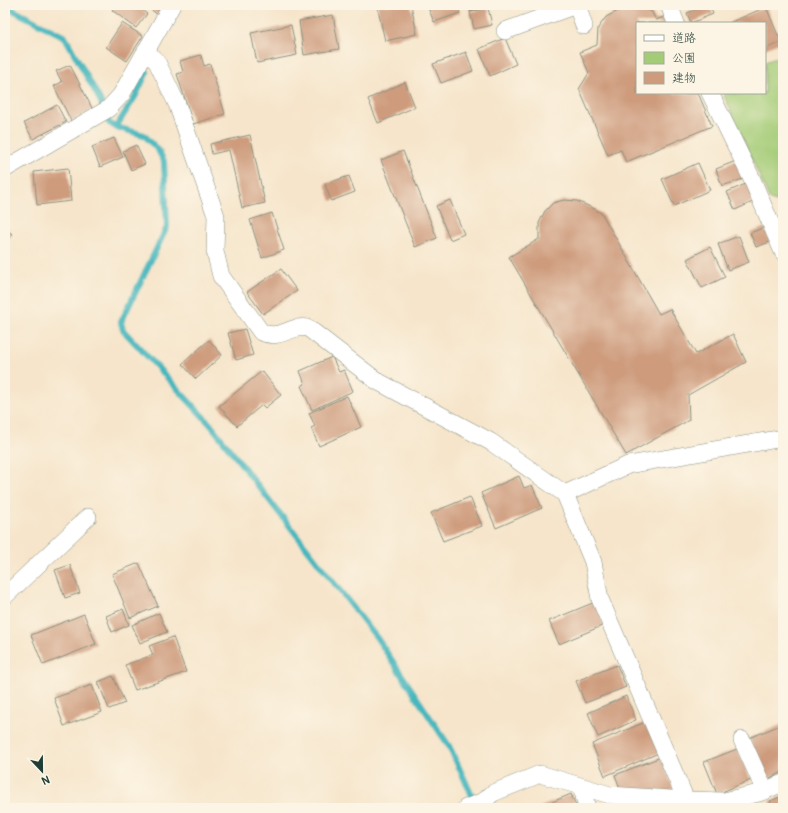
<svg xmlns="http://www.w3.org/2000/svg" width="788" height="813" viewBox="0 0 788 813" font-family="Pangolin,'Klee One',sans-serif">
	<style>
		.green { fill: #a4cc77; stroke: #628456 }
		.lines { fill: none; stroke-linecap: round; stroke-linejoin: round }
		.stream { stroke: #47b7be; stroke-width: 6 }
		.building { fill: #ce9b7d }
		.street-casing { stroke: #8a9180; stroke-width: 18 }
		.street { stroke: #fff; stroke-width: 17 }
	</style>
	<rect width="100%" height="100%" fill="#fcf5e5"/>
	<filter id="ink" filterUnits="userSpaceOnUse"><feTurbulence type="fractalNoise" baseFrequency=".025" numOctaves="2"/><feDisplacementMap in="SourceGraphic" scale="8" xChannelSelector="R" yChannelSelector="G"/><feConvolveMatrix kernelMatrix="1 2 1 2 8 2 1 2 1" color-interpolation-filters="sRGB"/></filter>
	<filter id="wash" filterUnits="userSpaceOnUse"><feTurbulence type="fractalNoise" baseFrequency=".012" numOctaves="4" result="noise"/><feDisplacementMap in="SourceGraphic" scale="16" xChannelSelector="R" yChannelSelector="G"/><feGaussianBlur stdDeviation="0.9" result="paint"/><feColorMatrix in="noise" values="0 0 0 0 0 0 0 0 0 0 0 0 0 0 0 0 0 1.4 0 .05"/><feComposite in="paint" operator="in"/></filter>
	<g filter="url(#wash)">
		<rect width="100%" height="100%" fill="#f6e5cb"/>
		<polygon class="green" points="783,55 783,204 770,200 723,93 765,93 765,62"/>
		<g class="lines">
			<g class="stream">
				<polyline points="7,5 9,8 65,37 100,100 109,123 116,127"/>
				<polyline points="147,72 135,97 116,127 144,135 158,150 164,161 167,227 121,322 123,330 210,424 377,638 449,746 476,804"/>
			</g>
		</g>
		<g id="blocks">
			<g class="building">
				<polygon points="116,5 136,5 147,14 136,28 112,10"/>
				<polygon points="145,5 166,5 158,15"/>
				<polygon points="377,5 411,5 417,34 385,41"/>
				<polygon points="427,5 457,5 460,13 434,22"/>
				<polygon points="468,5 489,5 470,11"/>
				<polygon points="707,5 710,5 713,14 691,23 687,13"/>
				<polygon points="635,7 651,11 656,20 666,16 669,23 637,23 637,93 698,93 712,126 626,162 621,150 608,155 579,89 589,73 580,52 597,45 598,28 606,17 622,9"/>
				<polygon points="766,7 781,42 765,49 765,23 729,23"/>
				<polygon points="488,8 492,25 474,29 470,12"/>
				<polygon points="333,15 339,49 304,55 299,21"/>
				<polygon points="122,23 143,36 127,61 106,47"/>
				<polygon points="291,25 297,55 257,63 251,33"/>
				<polygon points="505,38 516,64 490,76 479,49"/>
				<polygon points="466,52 473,71 441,83 433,64"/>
				<polygon points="201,55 204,66 210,64 225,114 193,124 177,74 183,72 180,61"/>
				<polygon points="70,65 93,110 71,121 54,86 62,82 56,71"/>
				<polygon points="405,82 415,107 378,123 368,99"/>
				<polygon points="57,105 66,122 33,139 24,123"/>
				<polygon points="250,135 265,203 242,208 229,150 212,154 210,144"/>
				<polygon points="114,138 123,157 100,167 92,147"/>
				<polygon points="136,145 145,164 131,170 123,151"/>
				<polygon points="403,151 437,238 415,247 381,160"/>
				<polygon points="736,161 743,179 722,186 716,169"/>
				<polygon points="698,163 710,190 674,206 662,179"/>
				<polygon points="68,168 71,201 37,205 34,172"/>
				<polygon points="349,176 355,192 331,201 325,184"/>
				<polygon points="748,183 755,201 735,210 727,192"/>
				<polygon points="450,200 464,234 450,240 436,206"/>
				<polygon points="564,200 577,201 595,209 602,214 659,314 670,309 696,354 733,334 746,362 688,395 689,420 626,455 509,257 539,239 539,223 545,211 553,203"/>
				<polygon points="272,213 284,250 262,258 250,220"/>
				<polygon points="765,227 770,242 756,247 750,233"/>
				<polygon points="5,228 12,234 5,243"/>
				<polygon points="739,236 749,262 728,270 718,244"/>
				<polygon points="710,247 725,277 702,288 687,259"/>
				<polygon points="281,269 297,291 263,314 247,292"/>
				<polygon points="245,329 253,355 236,360 228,333"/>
				<polygon points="209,340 222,355 196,379 182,364"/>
				<polygon points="332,357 339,372 344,370 353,391 312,410 301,386 305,384 300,371"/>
				<polygon points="262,371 281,395 265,408 262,405 237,426 219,406"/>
				<polygon points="347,396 361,427 319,446 311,428 315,426 309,413"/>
				<polygon points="519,476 524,488 532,485 542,508 496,528 481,493"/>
				<polygon points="470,497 482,526 443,541 431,513"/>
				<polygon points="139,563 158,606 130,618 112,574"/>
				<polygon points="70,565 80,593 65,598 55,570"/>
				<polygon points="595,602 604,625 559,644 549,621"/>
				<polygon points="123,609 129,625 112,632 106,616"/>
				<polygon points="159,613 167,632 140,643 132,625"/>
				<polygon points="84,614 96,644 43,665 31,635"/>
				<polygon points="173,637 186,672 135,690 125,665 153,655 149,646"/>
				<polygon points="617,665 626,687 585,703 576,681"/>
				<polygon points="113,676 125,703 109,709 98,682"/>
				<polygon points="92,685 102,712 64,726 54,698"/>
				<polygon points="626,696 636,720 598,737 588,713"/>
				<polygon points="648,721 661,752 605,776 592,744"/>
				<polygon points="783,724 783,772 767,779 749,738"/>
				<polygon points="737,749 751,780 717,794 704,762"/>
				<polygon points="661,757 676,795 621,791 615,775"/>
				<polygon points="571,794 577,808 538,808"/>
				<polygon points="783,796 783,808 773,808 770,801"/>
			</g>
		</g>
	</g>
	<g filter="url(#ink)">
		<use href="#blocks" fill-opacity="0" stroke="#8a9180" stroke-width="1"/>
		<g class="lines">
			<defs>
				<g id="street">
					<polyline points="577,5 584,26"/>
					<polyline points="669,5 676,23"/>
					<polyline points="505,31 576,5"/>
					<path d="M147,52L157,62L177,104L216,216L215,251L221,276L261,332C281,341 291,324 308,328L377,381L491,442L565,494L593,562L600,599L686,800"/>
					<polyline points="710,93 751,177 783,252"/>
					<polyline points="5,169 108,109 121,95 172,5"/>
					<polyline points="565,494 628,465 783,438"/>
					<polyline points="5,596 88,517"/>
					<polyline points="742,740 765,791"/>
					<polyline points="582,788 587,808"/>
					<polyline points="466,808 484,801 493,793 540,774 610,795 686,800 724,801 759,793 783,783"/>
				</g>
			</defs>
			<use href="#street" class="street-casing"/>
			<use href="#street" class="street"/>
		</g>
	</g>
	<rect width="788" height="813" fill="none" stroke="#fcf5e5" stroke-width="20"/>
	<rect x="636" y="22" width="130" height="72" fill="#fcf5e5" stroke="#a4ab9e"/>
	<rect x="644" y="35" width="20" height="6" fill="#ffffff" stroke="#a4ab9e"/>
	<text x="672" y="42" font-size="12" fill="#1f3d34">道路</text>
	<rect x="644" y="52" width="20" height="12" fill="#a4cc77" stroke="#a4ab9e"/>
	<text x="672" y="62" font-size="12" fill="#1f3d34">公園</text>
	<rect x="644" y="72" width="20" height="12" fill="#ce9b7d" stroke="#a4ab9e"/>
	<text x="672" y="82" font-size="12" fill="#1f3d34">建物</text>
	<g transform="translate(42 771) rotate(158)" stroke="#fcf5e5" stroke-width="3" paint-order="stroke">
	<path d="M0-3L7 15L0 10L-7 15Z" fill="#1f3d34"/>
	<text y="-6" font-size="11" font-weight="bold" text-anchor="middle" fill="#1f3d34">N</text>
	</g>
</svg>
